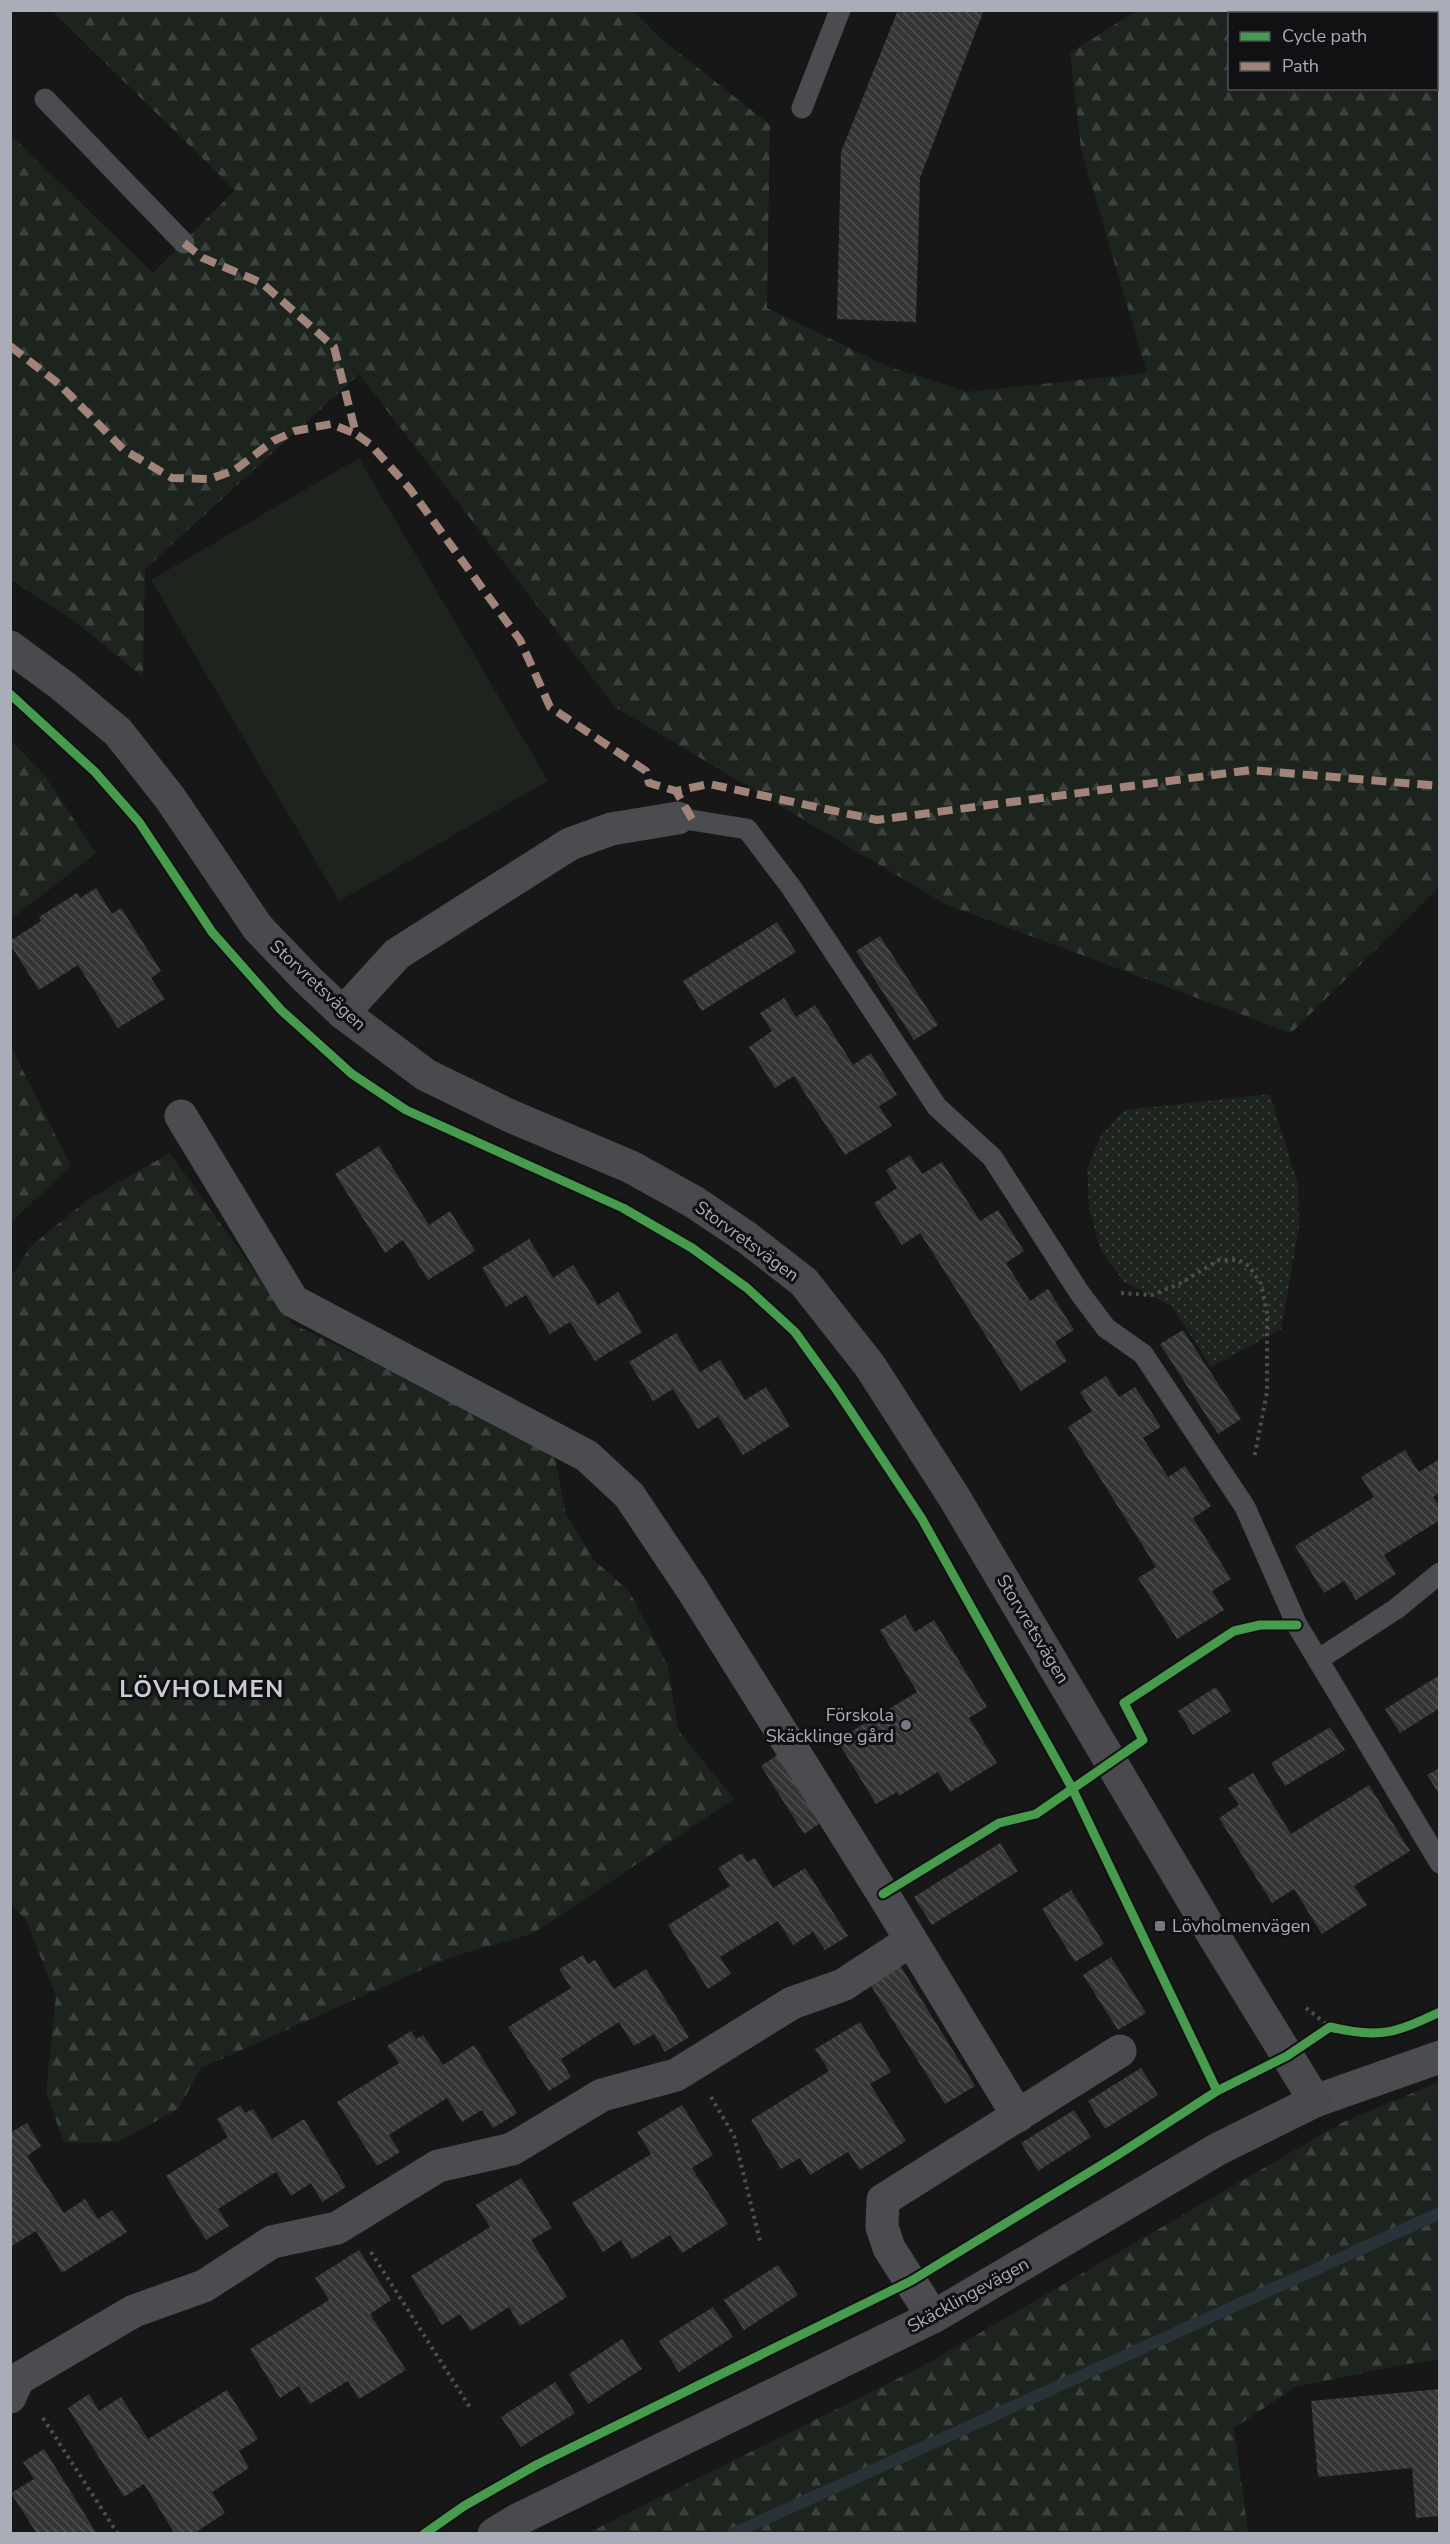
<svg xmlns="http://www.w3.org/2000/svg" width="1450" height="2544" viewBox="0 0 1450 2544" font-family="'Nunito Sans',sans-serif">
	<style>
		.forest { fill: url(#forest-firs); fill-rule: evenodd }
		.park { fill: url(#park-dots) }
		.pitch { fill: #1d241e }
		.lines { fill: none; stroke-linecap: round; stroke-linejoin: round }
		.stream { stroke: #2a3239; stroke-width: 12 }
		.building { fill: url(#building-back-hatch) }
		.path { stroke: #4d4e52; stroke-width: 4; stroke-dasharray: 3 4.5; stroke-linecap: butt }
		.lane { stroke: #4b4c50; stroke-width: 21 }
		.street { stroke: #4b4c50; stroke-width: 33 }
		.secondary { stroke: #4a4a4e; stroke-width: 33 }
		.quiet { stroke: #a18479; stroke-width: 8; stroke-dasharray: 15 8; stroke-linecap: butt }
		.cycleway-casing { stroke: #111113; stroke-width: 13 }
		.cycleway { stroke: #469c4c; stroke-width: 9 }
		.poi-dot { fill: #757880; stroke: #111113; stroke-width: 2 }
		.labels { text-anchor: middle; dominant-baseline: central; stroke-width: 6; stroke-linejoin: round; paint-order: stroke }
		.street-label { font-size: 18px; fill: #a8adb8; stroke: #111113 }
		.poi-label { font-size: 18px; fill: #a8adb8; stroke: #111113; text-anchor: end }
		.district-label { font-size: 24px; font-weight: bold; letter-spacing: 1.5px; fill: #c9ccd4; stroke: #111113 }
	</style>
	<defs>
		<pattern id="forest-firs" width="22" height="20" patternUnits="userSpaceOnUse" patternTransform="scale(1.5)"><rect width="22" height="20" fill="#1d241e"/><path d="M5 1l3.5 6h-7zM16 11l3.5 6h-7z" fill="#3b413d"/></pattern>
		<pattern id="park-dots" width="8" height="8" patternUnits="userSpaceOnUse" patternTransform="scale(1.5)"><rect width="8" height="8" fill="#1d241e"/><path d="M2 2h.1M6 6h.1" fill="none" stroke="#3b413d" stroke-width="1.8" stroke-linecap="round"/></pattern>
		<pattern id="building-back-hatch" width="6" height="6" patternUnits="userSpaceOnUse" patternTransform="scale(1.5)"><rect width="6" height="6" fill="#353536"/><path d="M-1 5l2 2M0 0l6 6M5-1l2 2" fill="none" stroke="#4f5051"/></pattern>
	</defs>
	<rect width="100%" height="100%" fill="#171717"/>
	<g class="forest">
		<path d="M52,11H634L659,37L770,125L767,308L887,366L967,392L1147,373L1081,149L1070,53L1136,11H1439V887L1291,1033L945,904L615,707L359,374L145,569L143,677L76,622L11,580L10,134L153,273L235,190ZM1230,14H1436V88H1230Z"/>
		<polygon points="11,740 45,776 96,853 11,919"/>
		<polygon points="11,1047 71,1166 11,1222 10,1222"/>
		<polygon points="170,1153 292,1324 553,1448 566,1514 594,1560 629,1591 668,1666 678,1730 734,1799 532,1934 448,1958 201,2068 178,2109 118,2142 64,2143 46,2092 56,1996 26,1920 11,1904 11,1277 30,1247 87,1200"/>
		<polygon points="1439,2082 1439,2360 1406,2364 1295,2387 1234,2428 1248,2533 588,2533 921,2367 1343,2122"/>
	</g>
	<polygon class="park" points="1270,1094 1298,1184 1299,1228 1281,1329 1211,1367 1172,1306 1124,1282 1100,1249 1089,1206 1087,1169 1101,1135 1124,1110"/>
	<polygon class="pitch" points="359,458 548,781 339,901 151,580"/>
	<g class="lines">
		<polyline class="stream" points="732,2534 1440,2213"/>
	</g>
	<g class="building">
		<polygon points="898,10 984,10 920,178 916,322 837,319 841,152"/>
		<polygon points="96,888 112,914 121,908 161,971 151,978 165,999 118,1028 78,965 39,990 10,944 10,941 41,921 39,917 77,893 80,898"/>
		<polygon points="777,922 796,952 702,1011 683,981"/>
		<polygon points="880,936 938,1025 914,1040 856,951"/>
		<polygon points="784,998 796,1017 815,1005 853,1065 871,1053 897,1095 879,1106 892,1126 845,1155 794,1076 775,1088 749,1047 772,1031 760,1013"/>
		<polygon points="379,1146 429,1225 450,1211 475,1251 428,1280 403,1240 385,1253 335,1174"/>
		<polygon points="910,1155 922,1174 942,1162 980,1221 998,1210 1024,1251 1006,1263 1030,1301 1048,1289 1074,1330 1055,1342 1067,1361 1021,1391 920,1233 902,1245 874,1203 897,1188 886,1170"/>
		<polygon points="529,1239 553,1278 573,1265 598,1305 618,1292 642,1332 595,1361 570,1322 550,1334 526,1295 506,1307 482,1268"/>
		<polygon points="1183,1330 1241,1419 1218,1434 1160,1344"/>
		<polygon points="676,1333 700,1372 720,1360 745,1400 766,1387 790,1426 743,1455 718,1416 698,1429 673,1389 653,1401 629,1362"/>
		<polygon points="1106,1376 1119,1397 1135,1387 1161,1427 1143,1438 1168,1477 1185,1466 1211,1506 1193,1518 1231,1579 1212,1591 1224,1610 1177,1639 1138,1578 1156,1567 1068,1427 1092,1411 1080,1392"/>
		<polygon points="1405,1450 1419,1472 1438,1460 1440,1462 1440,1493 1433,1497 1440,1507 1440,1520 1384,1555 1396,1574 1356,1600 1344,1581 1324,1593 1295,1546 1374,1497 1361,1477"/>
		<polygon points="905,1615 915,1632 934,1620 987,1707 969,1718 997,1763 950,1792 938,1772 899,1796 897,1792 876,1804 837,1740 917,1692 880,1630"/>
		<polygon points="1440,1675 1440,1708 1400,1733 1385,1709"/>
		<polygon points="1216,1687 1231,1711 1193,1735 1178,1711"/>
		<polygon points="1330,1727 1345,1750 1285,1786 1271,1763"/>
		<polygon points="782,1752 825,1820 804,1834 761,1766"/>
		<polygon points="1440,1768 1440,1795 1427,1775"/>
		<polygon points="1253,1773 1291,1834 1369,1785 1410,1851 1354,1886 1367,1905 1322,1934 1294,1889 1272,1903 1219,1818 1239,1805 1228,1788"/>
		<polygon points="1000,1843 1018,1871 932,1925 914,1897"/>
		<polygon points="742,1853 747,1862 755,1858 773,1888 805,1868 848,1936 825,1950 813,1932 793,1945 778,1921 720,1957 731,1974 708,1989 668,1925 730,1886 718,1868"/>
		<polygon points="1071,1890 1104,1944 1075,1962 1042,1909"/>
		<polygon points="583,1955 588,1964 595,1960 614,1989 646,1969 689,2037 665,2052 654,2034 634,2046 619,2022 561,2059 571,2077 549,2091 508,2027 571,1988 559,1969"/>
		<polygon points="1111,1957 1146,2013 1118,2030 1083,1975"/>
		<polygon points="900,1965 975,2086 945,2104 870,1984"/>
		<polygon points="860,2022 891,2072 870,2084 906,2141 860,2170 848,2152 810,2175 800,2158 781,2169 751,2120 829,2071 815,2049"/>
		<polygon points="411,2031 416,2039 423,2035 443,2065 474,2045 517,2113 493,2128 482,2110 462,2122 447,2098 389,2135 400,2152 377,2166 337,2102 399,2063 387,2046"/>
		<polygon points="1141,2068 1158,2095 1105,2129 1088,2101"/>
		<polygon points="240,2105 245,2113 253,2109 272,2139 304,2119 346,2187 322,2202 311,2183 291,2196 276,2172 218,2209 229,2226 206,2240 166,2176 228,2137 217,2119"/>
		<polygon points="682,2105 713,2155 692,2168 728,2224 682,2253 670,2235 632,2259 621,2240 603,2252 572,2203 651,2154 637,2132"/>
		<polygon points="1074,2110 1091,2137 1038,2171 1021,2143"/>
		<polygon points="27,2123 41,2146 27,2156 64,2213 85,2199 98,2219 112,2210 127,2232 62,2273 36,2231 10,2247 10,2133"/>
		<polygon points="521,2178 552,2228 531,2240 567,2297 520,2326 509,2307 471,2331 460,2314 442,2325 411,2276 490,2227 476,2205"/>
		<polygon points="359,2250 391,2300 370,2314 406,2370 359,2399 348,2381 310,2404 299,2386 280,2398 250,2349 329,2300 315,2278"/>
		<polygon points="778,2265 798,2295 744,2330 724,2300"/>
		<polygon points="713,2307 733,2337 679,2372 659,2341"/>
		<polygon points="622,2339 642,2369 588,2404 569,2374"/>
		<polygon points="555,2382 575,2413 521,2447 501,2417"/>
		<polygon points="1440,2389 1440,2516 1416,2518 1412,2468 1318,2477 1311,2401"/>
		<polygon points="227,2390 258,2439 239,2451 249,2468 212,2492 225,2513 193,2534 175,2534 144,2484 124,2497 68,2408 89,2394 99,2411 121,2397 148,2439"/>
		<polygon points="44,2449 97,2534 37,2534 11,2493 34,2479 23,2462"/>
	</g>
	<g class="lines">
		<g class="path">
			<polyline points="1121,1293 1152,1295 1179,1284 1219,1260 1239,1260 1249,1266 1261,1284 1267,1313 1267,1392 1254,1459"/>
			<polyline points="1306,2008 1330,2027"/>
			<polyline points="711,2097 734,2136 761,2245"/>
			<polyline points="371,2252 471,2409"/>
			<polyline points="43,2418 118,2534"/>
		</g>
		<g class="lane">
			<polyline points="45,99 184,243"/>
			<polyline points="802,108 840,10"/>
			<polyline points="678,818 747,829 791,887 937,1107 992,1157 1079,1292 1106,1328 1143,1354 1245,1507 1297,1625 1440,1863"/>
			<polyline points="1319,1659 1396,1609 1440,1573"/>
		</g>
		<g class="street">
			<polyline points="343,1013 397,954 570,844 611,829 678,818"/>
			<polyline points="181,1116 293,1301 587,1456 629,1495 692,1589 883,1894 1018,2116"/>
			<polyline points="1315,2101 1440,2057"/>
			<polyline points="933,2317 889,2248 882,2227 883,2200 1120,2051"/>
			<polyline points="10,2397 18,2379 134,2311 204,2286 272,2242 337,2228 438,2166 512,2149 602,2095 676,2075 792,2003 843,1985 910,1941"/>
		</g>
		<polyline class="secondary" points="10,647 63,686 118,732 170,798 258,928 308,980 343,1013 426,1075 508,1115 631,1167 694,1202 746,1237 804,1282 870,1366 954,1497 1214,1936 1315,2101 1218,2149 933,2317 517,2520 494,2534"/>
		<g class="quiet">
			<polyline points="184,243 203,258 262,283 334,347 356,434 370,444 410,489 520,640 550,707 646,771 649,783 676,791"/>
			<polyline points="10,346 59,384 124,450 172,478 210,479 235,470 273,441 295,431 331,424 356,434"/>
			<polyline points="692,819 676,791 709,784 877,820 1251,770 1440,786"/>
		</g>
		<defs>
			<g id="cycleway">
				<polyline points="10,694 95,772 139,822 212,932 281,1010 352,1074 406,1110 623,1208 692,1248 747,1288 795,1332 836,1389 922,1519 1072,1788 1217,2091 1116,2156 911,2281 538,2464 464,2506 424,2534"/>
				<polyline points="883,1894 999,1823 1036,1814 1143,1740 1124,1703 1234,1631 1260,1625 1297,1625"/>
				<path d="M1217,2091L1287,2056L1330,2027C1380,2039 1395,2033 1440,2012"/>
			</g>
		</defs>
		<use href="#cycleway" class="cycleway-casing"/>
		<use href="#cycleway" class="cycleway"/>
	</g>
	<g class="poi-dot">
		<circle cx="906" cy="1725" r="6"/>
		<rect x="1154" y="1920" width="12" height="12" rx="3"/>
	</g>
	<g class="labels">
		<g class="street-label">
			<text transform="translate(318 985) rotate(43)">Storvretsvägen</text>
			<text transform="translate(747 1241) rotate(36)">Storvretsvägen</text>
			<text transform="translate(1033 1629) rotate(59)">Storvretsvägen</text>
			<text transform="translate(968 2295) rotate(-29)">Skäcklingevägen</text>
		</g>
		<g class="poi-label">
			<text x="894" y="1715">Förskola<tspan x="894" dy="21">Skäcklinge gård</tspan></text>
			<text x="1172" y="1926" text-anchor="start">Lövholmenvägen</text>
		</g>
		<g class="district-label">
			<text x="202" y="1689">LÖVHOLMEN</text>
		</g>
	</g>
	<rect width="1450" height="2544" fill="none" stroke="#a8adb8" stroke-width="24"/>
	<rect x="1228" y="12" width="210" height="78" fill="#111113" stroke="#4d4f55" stroke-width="1.5"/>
	<rect x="1240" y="32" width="30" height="9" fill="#469c4c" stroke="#4d4f55" stroke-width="1.5"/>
	<text x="1282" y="42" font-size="18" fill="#a8adb8">Cycle path</text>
	<rect x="1240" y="62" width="30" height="9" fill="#a18479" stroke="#4d4f55" stroke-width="1.5"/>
	<text x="1282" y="72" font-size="18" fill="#a8adb8">Path</text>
</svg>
